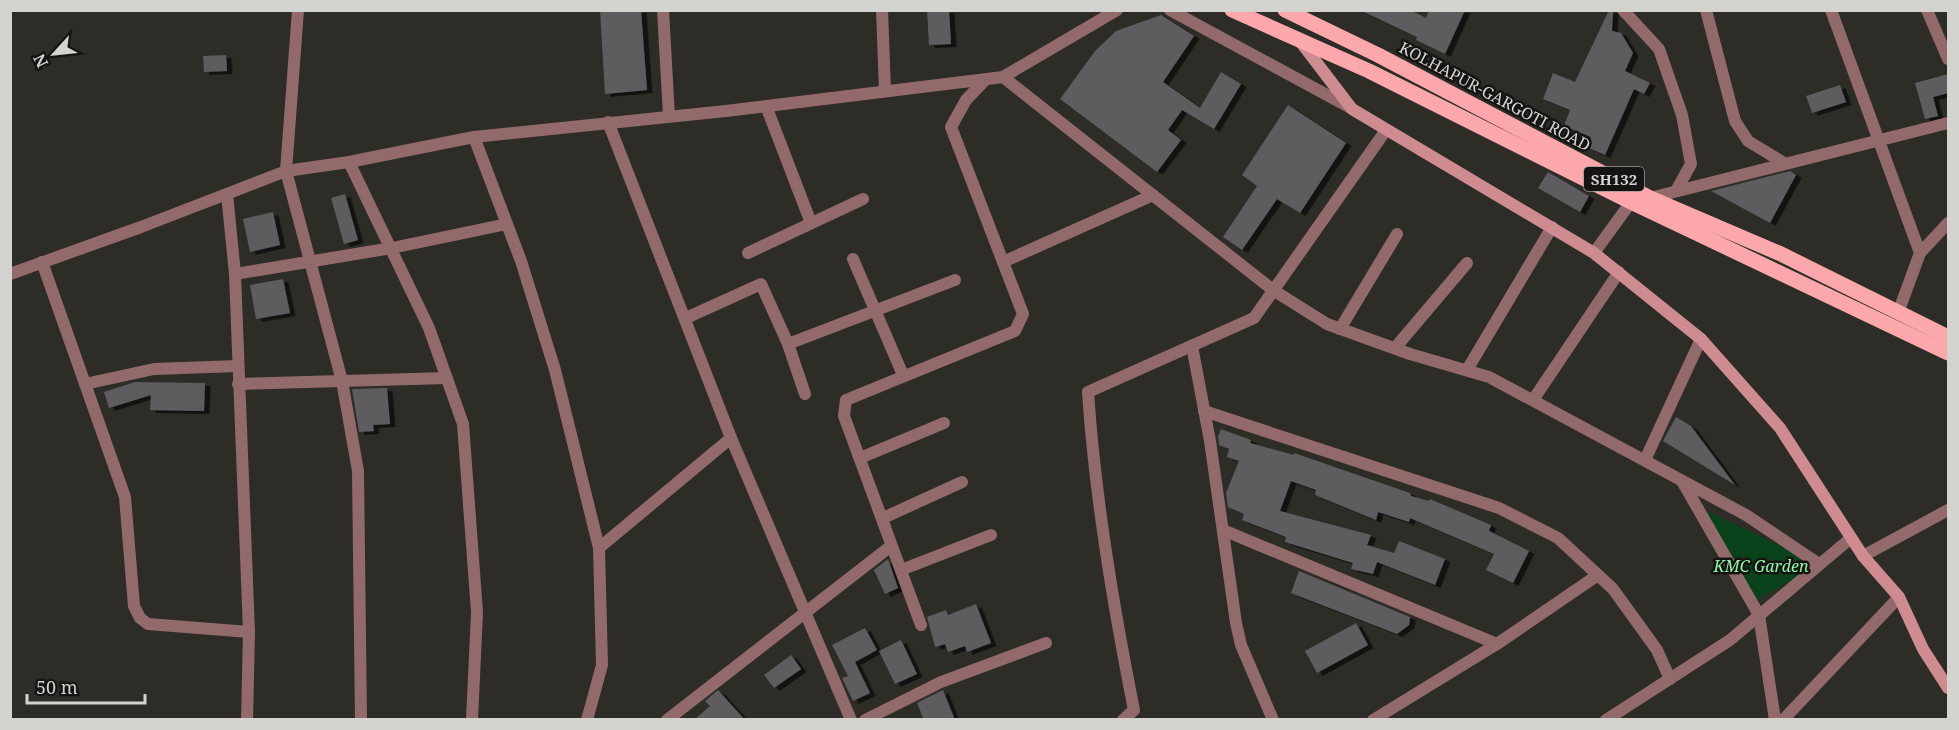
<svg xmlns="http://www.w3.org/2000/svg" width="1959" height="730" viewBox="0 0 1959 730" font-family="'Noto Serif',serif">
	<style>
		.green { fill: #0a421b }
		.building { fill: #5f5b5f; filter: url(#shadow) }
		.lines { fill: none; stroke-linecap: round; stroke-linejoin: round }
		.minor { stroke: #936a6c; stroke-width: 12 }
		.tertiary { stroke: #936a6c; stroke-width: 12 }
		.secondary { stroke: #ce8c90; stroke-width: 12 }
		.primary { stroke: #fca7ab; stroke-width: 15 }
		.labels { text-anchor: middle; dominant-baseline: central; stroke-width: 5; stroke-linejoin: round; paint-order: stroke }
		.shield { fill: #151412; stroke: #9b9a97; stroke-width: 1.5 }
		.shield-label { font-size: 15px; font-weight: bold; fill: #d4d3d0 }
		.street-label { font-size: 16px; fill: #d4d3d0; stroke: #151412 }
		.park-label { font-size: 16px; font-style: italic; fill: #90f7a4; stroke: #151412 }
	</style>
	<defs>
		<filter id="shadow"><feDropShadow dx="5.5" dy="3" stdDeviation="0" flood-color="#0009"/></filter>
	</defs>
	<rect width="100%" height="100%" fill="#2d2c27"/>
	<polygon class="green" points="1696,506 1819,564 1752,603"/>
	<g class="building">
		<polygon points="600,10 641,10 647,90 605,94"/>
		<polygon points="927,10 949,10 951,44 929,45"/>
		<polygon points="1360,10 1410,10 1426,18 1429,10 1465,10 1445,54 1416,40 1417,37"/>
		<polygon points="1609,10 1613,10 1612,31 1621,33 1633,53 1625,71 1650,83 1644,94 1634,89 1605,155 1587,147 1591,137 1564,126 1570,110 1543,99 1553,73 1575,82"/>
		<polygon points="1161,15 1194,36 1163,82 1200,108 1221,72 1241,84 1214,129 1182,110 1168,130 1181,140 1157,172 1060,99 1095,51 1116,31"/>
		<polygon points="226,55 227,71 204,72 203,56"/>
		<polygon points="1948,74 1948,93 1933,97 1938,116 1925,119 1915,83"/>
		<polygon points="1840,85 1846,102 1812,113 1806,96"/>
		<polygon points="1288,105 1346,143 1300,213 1277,199 1242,250 1223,237 1257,186 1242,175"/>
		<polygon points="1790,171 1796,175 1770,223 1711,191"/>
		<polygon points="1548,172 1589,196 1580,212 1538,188"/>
		<polygon points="345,194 358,240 344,244 331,198"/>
		<polygon points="273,212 280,245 250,252 243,219"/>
		<polygon points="283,279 290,313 256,319 250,285"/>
		<polygon points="135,382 205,383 204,411 150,410 151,395 109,408 104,392"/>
		<polygon points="387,388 390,424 373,425 374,431 359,432 352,389"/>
		<polygon points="1676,417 1691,426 1735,485 1663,441"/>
		<polygon points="1221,429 1251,440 1250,443 1294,455 1294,453 1410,493 1411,496 1429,501 1430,499 1491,525 1489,531 1529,551 1513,583 1486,570 1494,554 1410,518 1409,522 1378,512 1376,520 1315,495 1316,490 1291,481 1280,511 1371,535 1367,545 1394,553 1399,541 1445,559 1435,585 1377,562 1373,574 1351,569 1353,563 1285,542 1286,537 1242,520 1244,514 1228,507 1226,493 1239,461 1227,457 1229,449 1219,445 1218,437"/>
		<polygon points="888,559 898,588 885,594 874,570"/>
		<polygon points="1299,571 1410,617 1409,625 1397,634 1291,593"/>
		<polygon points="976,604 991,643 967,652 965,646 948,652 945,644 935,647 927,617 946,610 948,615"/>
		<polygon points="1356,623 1368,645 1317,673 1305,651"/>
		<polygon points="865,628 877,650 855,662 870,693 853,701 842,678 848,676 832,645"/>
		<polygon points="901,640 917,674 895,684 879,651"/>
		<polygon points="791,655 801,669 774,688 764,675"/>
		<polygon points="718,690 745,720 694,720 710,706 705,701"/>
		<polygon points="943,690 955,720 924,720 917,703"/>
	</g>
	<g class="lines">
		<g class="minor">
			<polyline points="298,10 286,171 342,381 358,471 361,720"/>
			<polyline points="663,10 669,116"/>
			<polyline points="882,10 885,91"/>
			<polyline points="1623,10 1659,49 1682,115 1691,164 1676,191"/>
			<polyline points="1706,10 1735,121 1748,141 1784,163"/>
			<polyline points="1831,10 1920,253 1898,313"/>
			<polyline points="1927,10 1948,59"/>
			<polyline points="1003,77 1273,290 1327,324 1410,354 1489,377 1746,515 1819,564"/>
			<polyline points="766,106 811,223"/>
			<polyline points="608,122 731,438 851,720"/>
			<polyline points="474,137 521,261 555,370 599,548 602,665 587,720"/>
			<polyline points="349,162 429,328 463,424 477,612 472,720"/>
			<polyline points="227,194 235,274 249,632 247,720"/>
			<polyline points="1650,198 1948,123"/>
			<polyline points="748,253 863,199"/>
			<polyline points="1594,253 1631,202 1633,195"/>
			<polyline points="1920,253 1948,223"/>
			<polyline points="853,259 903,375"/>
			<polyline points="42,262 125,497 134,606 140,618 148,624 249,632"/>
			<polyline points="1003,262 1153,195"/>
			<polyline points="235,274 392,248 507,224"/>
			<polyline points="686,318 761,284 788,344 805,394"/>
			<polyline points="1340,329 1397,234"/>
			<polyline points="788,344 955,280"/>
			<polyline points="1192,346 1210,441 1236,623 1241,645 1273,720"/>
			<polyline points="1395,348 1467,263"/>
			<polyline points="1467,370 1552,227"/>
			<polyline points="85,384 154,369 238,366"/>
			<polyline points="238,384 447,378"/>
			<polyline points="1533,400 1619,272"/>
			<polyline points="1204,411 1499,508 1558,538 1613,589 1657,650 1670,679"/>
			<polyline points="860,458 944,423"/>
			<polyline points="1645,460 1701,339"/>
			<polyline points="1682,481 1759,615 1775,720"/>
			<polyline points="883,518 962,482"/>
			<polyline points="1223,530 1497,644"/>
			<polyline points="599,548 731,438"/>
			<polyline points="1863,556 1948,510"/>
			<polyline points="901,570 991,535"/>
			<polyline points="921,625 844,416 846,400 1015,331 1023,314 951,127 966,100 986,79"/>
			<polyline points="667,720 891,546"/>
			<polyline points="865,720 941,682 1046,643"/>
			<polyline points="1373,720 1497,644 1598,575"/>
			<polyline points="1606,720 1730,640 1851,538"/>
			<polyline points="1783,720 1899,597"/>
		</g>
		<g class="tertiary">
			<polyline points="1170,10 1351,108"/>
			<polyline points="10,274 141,227 286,171 349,162 474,137 726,111 1003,77 1117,10"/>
			<path d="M1123,720L1134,710C1113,605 1095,499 1088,392L1254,318L1386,130"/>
		</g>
		<polyline class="secondary" points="1300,41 1352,109 1594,253 1701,339 1780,428 1863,556 1899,597 1923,649 1948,688"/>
		<g class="primary">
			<polyline points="1232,10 1369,71 1631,202 1948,353"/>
			<polyline points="1285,10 1378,55 1650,198 1781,254 1948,337"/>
		</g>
	</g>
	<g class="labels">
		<rect class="shield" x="1584" y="167" width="60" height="24" rx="4.5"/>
		<g class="shield-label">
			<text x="1614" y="179">SH132</text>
		</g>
		<g class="street-label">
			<text transform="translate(1495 96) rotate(28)">KOLHAPUR-GARGOTI ROAD</text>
		</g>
		<g class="park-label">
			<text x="1761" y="566">KMC Garden</text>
		</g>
	</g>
	<rect width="1959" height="730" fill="none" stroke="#d4d3d0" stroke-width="24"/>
	<g transform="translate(54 54) rotate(243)" stroke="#151412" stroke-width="4.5" paint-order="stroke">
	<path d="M0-4.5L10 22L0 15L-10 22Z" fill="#d4d3d0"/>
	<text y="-9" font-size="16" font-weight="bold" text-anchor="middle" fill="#d4d3d0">N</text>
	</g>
	<path d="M27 694v9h118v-9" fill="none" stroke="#d4d3d0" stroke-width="3"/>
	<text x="36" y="694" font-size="18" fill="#d4d3d0" stroke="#151412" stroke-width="4.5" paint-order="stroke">50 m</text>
</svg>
